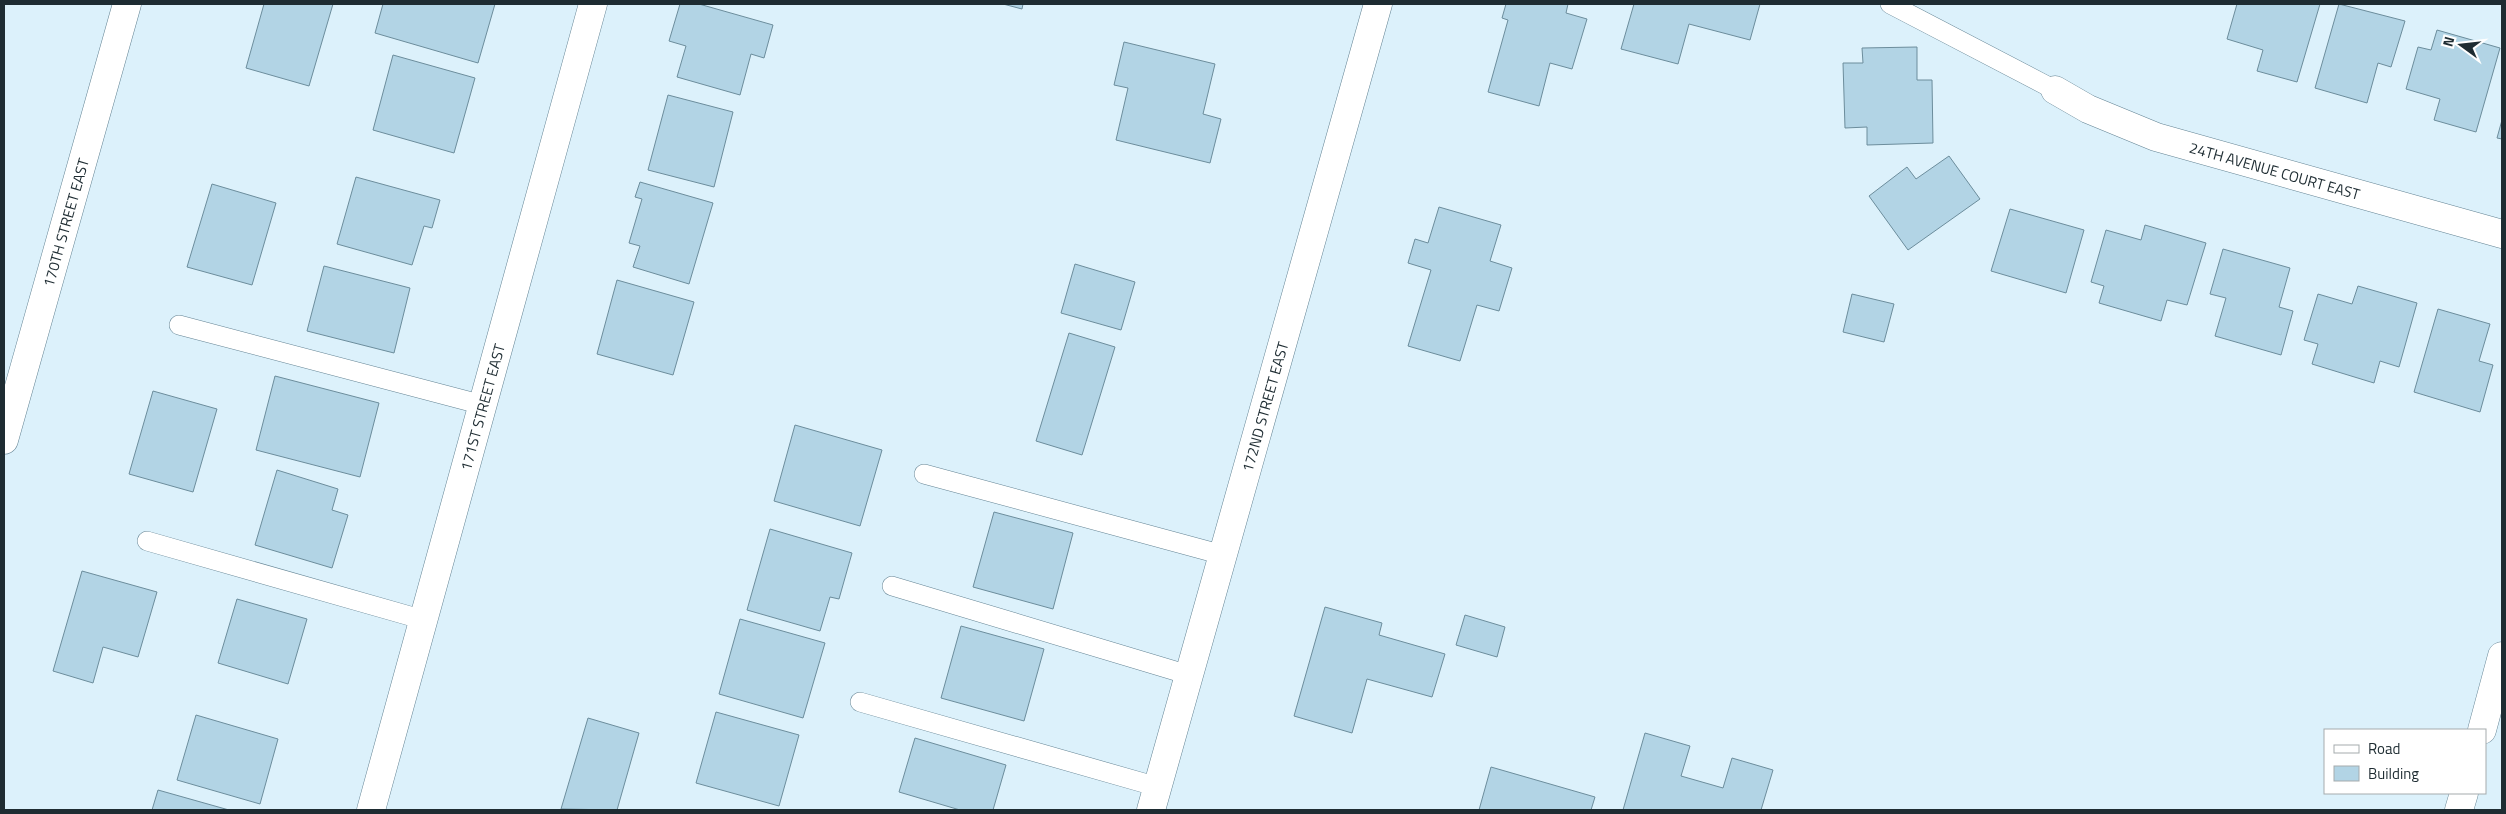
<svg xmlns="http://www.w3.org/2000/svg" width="2506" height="814" viewBox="0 0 2506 814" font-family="'Titillium Web',sans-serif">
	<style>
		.building { fill: #b2d4e5; stroke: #6c8d9c }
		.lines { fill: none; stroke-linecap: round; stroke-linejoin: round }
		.service-casing { stroke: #648494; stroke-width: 20 }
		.minor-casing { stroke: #648494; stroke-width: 29 }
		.service { stroke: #fff; stroke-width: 19 }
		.minor { stroke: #fff; stroke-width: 28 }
		.labels { text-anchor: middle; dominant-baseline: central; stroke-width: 4.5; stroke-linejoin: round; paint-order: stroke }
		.street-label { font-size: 15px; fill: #1e2c32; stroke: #fff }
	</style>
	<rect width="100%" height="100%" fill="#dcf1fb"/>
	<g class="building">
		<polygon points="264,4 333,4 309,86 246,68"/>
		<polygon points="383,4 495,4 478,63 375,33"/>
		<polygon points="680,4 699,4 773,25 764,58 751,54 740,95 677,77 686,46 669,41"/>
		<polygon points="1003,4 1023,4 1022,9"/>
		<polygon points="1506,4 1568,4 1566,13 1587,19 1572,69 1550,63 1539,106 1488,92 1508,20 1502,18"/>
		<polygon points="1634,4 1760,4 1750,40 1689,24 1678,64 1621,49"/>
		<polygon points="2237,4 2320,4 2297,82 2257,71 2263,50 2227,39"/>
		<polygon points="2339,4 2405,21 2391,67 2378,63 2367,103 2315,88"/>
		<polygon points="2437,30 2500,48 2476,132 2434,120 2440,99 2406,89 2418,47 2431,50"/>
		<polygon points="1124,42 1215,64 1203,114 1221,119 1210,163 1116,140 1128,88 1114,85"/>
		<polygon points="1917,47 1917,80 1932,80 1933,143 1867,145 1867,127 1845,128 1843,63 1863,63 1862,48"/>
		<polygon points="393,55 475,78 454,153 373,130"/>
		<polygon points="668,95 733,112 714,187 648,170"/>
		<polygon points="2502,120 2502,139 2497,138"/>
		<polygon points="1949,156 1980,199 1908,250 1869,196 1907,167 1916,179"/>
		<polygon points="356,177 440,200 432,228 424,226 412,265 337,244"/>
		<polygon points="640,182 713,203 689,284 633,267 640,246 629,243 642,199 635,197"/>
		<polygon points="212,184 276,203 252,285 187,267"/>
		<polygon points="1439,207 1501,225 1490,261 1512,268 1499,311 1477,305 1460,361 1408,346 1431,270 1408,263 1415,239 1428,243"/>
		<polygon points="2010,209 2084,230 2066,293 1991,271"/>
		<polygon points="2145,225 2206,243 2187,305 2167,300 2161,321 2099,303 2104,286 2091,282 2106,230 2141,240"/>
		<polygon points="2223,249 2290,268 2279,307 2293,311 2281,355 2215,336 2226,298 2210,294"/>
		<polygon points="1075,264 1135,282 1121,330 1061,313"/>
		<polygon points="324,266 410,288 394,353 307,331"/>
		<polygon points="617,280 694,302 673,375 597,354"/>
		<polygon points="2358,286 2417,303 2399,367 2380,361 2374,383 2312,364 2318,344 2304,340 2318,294 2352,304"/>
		<polygon points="1852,294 1894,304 1884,342 1843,332"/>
		<polygon points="2438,309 2490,324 2479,361 2493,365 2480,412 2414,392"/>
		<polygon points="1069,333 1115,347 1082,455 1036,441"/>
		<polygon points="275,376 379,403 360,477 256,450"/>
		<polygon points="153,391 217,409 193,492 129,474"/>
		<polygon points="795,425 882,450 860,526 774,501"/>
		<polygon points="277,470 338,489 332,510 348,515 332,568 255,545"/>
		<polygon points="994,512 1073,533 1053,609 973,587"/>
		<polygon points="770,529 852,553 839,599 830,597 820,631 747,610"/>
		<polygon points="82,571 157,592 138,657 103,647 93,683 53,671"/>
		<polygon points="237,599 307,619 288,684 218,663"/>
		<polygon points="1325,607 1382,623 1379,635 1445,654 1432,697 1367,679 1352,733 1294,716"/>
		<polygon points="1465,615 1505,627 1497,657 1456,645"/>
		<polygon points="740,619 825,643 803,718 719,694"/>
		<polygon points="961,626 1044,649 1024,721 941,698"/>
		<polygon points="716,712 799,735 779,806 696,783"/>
		<polygon points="196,715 278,739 260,804 177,780"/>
		<polygon points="588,718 639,733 617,810 561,809"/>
		<polygon points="1645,733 1690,746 1681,776 1723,788 1732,758 1773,770 1761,810 1623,810"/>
		<polygon points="915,738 1006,765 993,810 960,810 899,792"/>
		<polygon points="1491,767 1595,797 1591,810 1479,810"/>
		<polygon points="158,790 229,810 152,810"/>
	</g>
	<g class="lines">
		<defs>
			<g id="service">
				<polyline points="1890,4 2055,90"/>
				<polyline points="179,325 483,405"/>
				<polyline points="924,474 1223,555"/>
				<polyline points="147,541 424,620"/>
				<polyline points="892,586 1189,675"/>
				<polyline points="860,702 1158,787"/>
			</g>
			<g id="minor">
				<path id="s1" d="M2055,90L2088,109L2156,137L2502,234"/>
				<path id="s2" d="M4,440L127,4"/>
				<polyline points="2482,730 2502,656"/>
				<path id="s3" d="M371,810L593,4"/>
				<path id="s4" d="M1151,810L1378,4"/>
				<polyline points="2459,810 2464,793"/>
			</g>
		</defs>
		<use href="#service" class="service-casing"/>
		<use href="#minor" class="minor-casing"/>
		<use href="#service" class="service"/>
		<use href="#minor" class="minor"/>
	</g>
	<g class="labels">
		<g class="street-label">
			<text stroke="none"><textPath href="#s1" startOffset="235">24TH AVENUE COURT EAST</textPath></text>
			<text stroke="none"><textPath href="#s2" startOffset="226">170TH STREET EAST</textPath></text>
			<text stroke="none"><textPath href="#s3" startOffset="418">171ST STREET EAST</textPath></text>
			<text stroke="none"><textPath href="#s4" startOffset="419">172ND STREET EAST</textPath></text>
		</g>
	</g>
	<rect width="2506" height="814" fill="none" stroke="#1e2c32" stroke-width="10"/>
	<rect x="2324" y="729" width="162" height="65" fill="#ffffff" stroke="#a5abad"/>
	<rect x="2334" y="745" width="25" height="8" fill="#ffffff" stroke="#a5abad"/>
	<text x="2368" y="754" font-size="15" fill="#1e2c32">Road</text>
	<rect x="2334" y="766" width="25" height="15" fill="#b2d4e5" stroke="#a5abad"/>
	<text x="2368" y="779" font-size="15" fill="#1e2c32">Building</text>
	<g transform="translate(2461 45) rotate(285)" stroke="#ffffff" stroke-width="4" paint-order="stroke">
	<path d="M0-4L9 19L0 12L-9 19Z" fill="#1e2c32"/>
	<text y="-8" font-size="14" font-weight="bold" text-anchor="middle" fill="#1e2c32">N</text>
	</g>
</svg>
